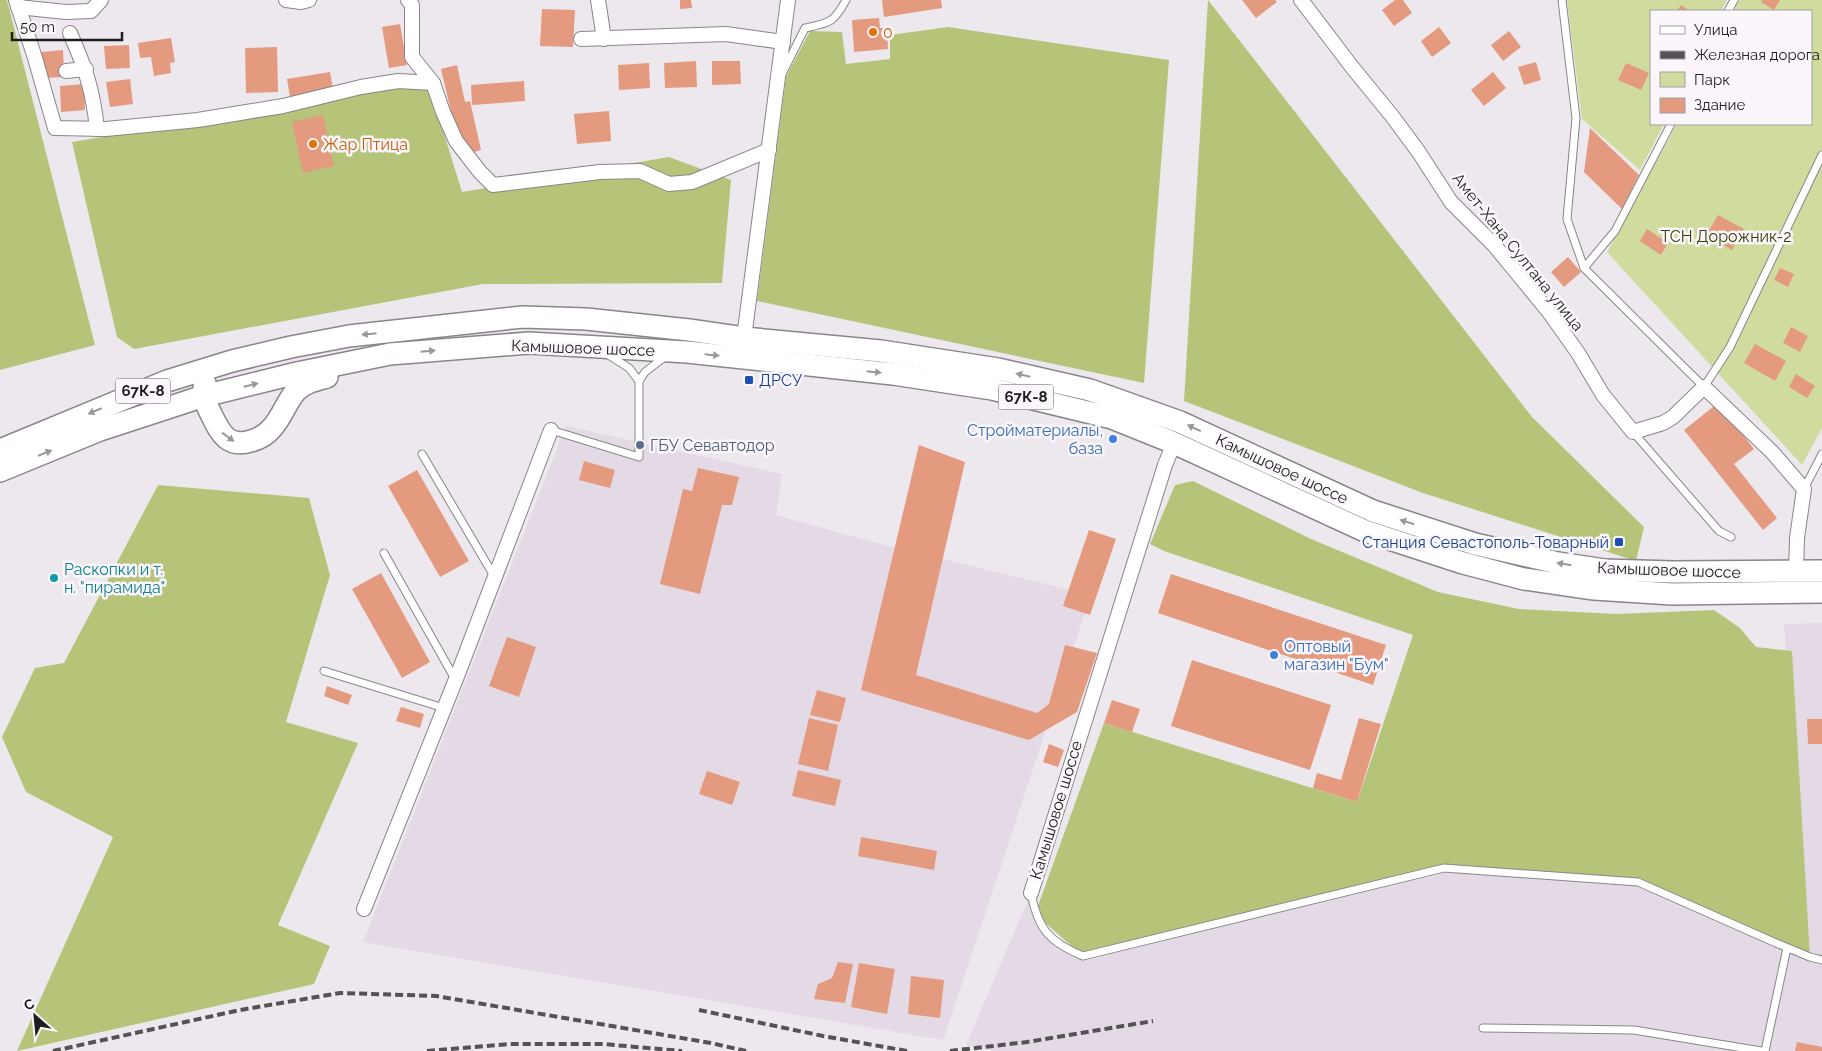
<svg xmlns="http://www.w3.org/2000/svg" width="1822" height="1051" viewBox="0 0 1822 1051" font-family="Raleway,sans-serif">
	<style>
		.built { fill: #e4dae5 }
		.green { fill: #d0dc9e }
		.forest { fill: #b6c47a }
		.building { fill: #e49a7f }
		.lines { fill: none; stroke-linecap: round; stroke-linejoin: round }
		.service-casing { stroke: #89858a; stroke-width: 9 }
		.minor-casing { stroke: #89858a; stroke-width: 16 }
		.primary-casing { stroke: #89858a; stroke-width: 24 }
		.service { stroke: #fff; stroke-width: 7 }
		.minor { stroke: #fff; stroke-width: 14 }
		.primary { stroke: #fff; stroke-width: 21 }
		.rail { stroke: #545255; stroke-width: 4; stroke-dasharray: 8 4; stroke-linecap: butt }
		.oneway { fill: #9a999a }
		.food-dot { fill: #e8710a; stroke: #faf6fb; stroke-width: 2 }
		.transit-dot { fill: #1a4fb4; stroke: #faf6fb; stroke-width: 2 }
		.shop-dot { fill: #3f7fe0; stroke: #faf6fb; stroke-width: 2 }
		.service-dot { fill: #5c6f8a; stroke: #faf6fb; stroke-width: 2 }
		.culture-dot { fill: #0f9aa8; stroke: #faf6fb; stroke-width: 2 }
		.labels { text-anchor: middle; dominant-baseline: central; stroke-width: 5; stroke-linejoin: round; paint-order: stroke }
		.shield { fill: #faf6fb; stroke: #605e60; stroke-width: 1 }
		.shield-label { font-size: 15px; font-weight: bold; fill: #1e1d1e }
		.food-label { font-size: 16px; fill: #c56008; stroke: #faf6fb; text-anchor: start }
		.park-label { font-size: 16px; fill: #394006; stroke: #faf6fb }
		.street-label { font-size: 16px; fill: #1e1d1e; stroke: #faf6fb }
		.transit-label { font-size: 16px; fill: #164399; stroke: #faf6fb; text-anchor: start }
		.shop-label { font-size: 16px; fill: #366cbe; stroke: #faf6fb; text-anchor: end }
		.service-label { font-size: 16px; fill: #4e5e75; stroke: #faf6fb; text-anchor: start }
		.culture-label { font-size: 16px; fill: #0d838f; stroke: #faf6fb; text-anchor: start }
	</style>
	<rect width="100%" height="100%" fill="#ede8ee"/>
	<g class="built">
		<polygon points="566,426 782,474 776,515 873,542 1091,595 943,1040 363,942"/>
		<polygon points="1822,623 1822,1051 996,1051 966,1045 1031,893 1046,933 1083,956 1444,868 1638,882 1810,957 1784,624"/>
	</g>
	<g class="green">
		<polygon points="1567,0 1727,0 1721,11 1651,11 1651,124 1664,124 1640,170 1582,119"/>
		<polygon points="1739,0 1822,0 1822,428 1802,465 1607,252 1677,124 1811,124 1811,11 1734,11"/>
	</g>
	<g class="forest">
		<polygon points="0,0 7,0 95,345 0,370"/>
		<polygon points="1208,0 1532,417 1644,527 1636,561 1423,493 1184,401"/>
		<polygon points="948,27 1169,60 1144,383 757,301 786,77 810,31 842,32 846,64 890,59 890,35"/>
		<polygon points="428,82 462,192 669,157 731,180 722,283 483,284 134,349 117,337 72,142"/>
		<polygon points="1193,481 1311,539 1438,592 1519,609 1616,614 1714,610 1740,628 1756,647 1792,651 1810,957 1638,882 1445,868 1083,956 1035,914 1104,723 1357,802 1413,635 1164,551 1150,544 1175,485"/>
		<polygon points="158,485 309,498 330,575 286,722 358,743 278,925 330,946 314,984 17,1051 113,837 26,792 2,737 35,668 64,663"/>
	</g>
	<g class="building">
		<polygon points="680,0 691,0 692,8 680,9"/>
		<polygon points="882,0 941,0 942,8 884,17"/>
		<polygon points="1242,0 1275,0 1277,2 1256,18"/>
		<polygon points="1395,0 1403,0 1412,13 1394,26 1382,10"/>
		<polygon points="1762,0 1780,0 1774,10 1761,2"/>
		<polygon points="1681,5 1690,11 1677,11"/>
		<polygon points="542,9 575,10 573,47 540,46"/>
		<polygon points="879,18 880,28 887,28 888,49 854,52 852,20"/>
		<polygon points="400,24 407,65 389,68 382,27"/>
		<polygon points="1439,27 1451,43 1432,57 1421,41"/>
		<polygon points="1509,31 1521,47 1503,61 1491,45"/>
		<polygon points="171,38 175,62 170,63 171,73 154,76 151,57 140,58 138,43"/>
		<polygon points="129,45 130,68 106,69 104,46"/>
		<polygon points="277,47 278,92 246,93 245,48"/>
		<polygon points="63,50 64,77 43,78 41,52"/>
		<polygon points="696,61 697,87 665,88 664,63"/>
		<polygon points="712,61 740,61 741,84 712,85"/>
		<polygon points="1536,62 1541,80 1524,85 1518,67"/>
		<polygon points="649,63 650,88 619,90 618,65"/>
		<polygon points="1626,63 1649,73 1641,90 1618,80"/>
		<polygon points="457,65 465,102 470,101 481,150 471,153 454,124 441,69"/>
		<polygon points="330,72 333,89 290,97 287,79"/>
		<polygon points="1493,72 1506,88 1484,106 1471,90"/>
		<polygon points="130,79 133,104 110,107 106,82"/>
		<polygon points="524,81 525,101 472,105 471,85"/>
		<polygon points="84,84 85,110 61,112 60,86"/>
		<polygon points="609,111 611,141 577,144 574,114"/>
		<polygon points="323,115 334,166 303,173 292,122"/>
		<polygon points="1590,128 1639,175 1622,209 1584,172"/>
		<polygon points="1718,215 1744,229 1732,250 1706,236"/>
		<polygon points="1647,229 1668,243 1661,255 1640,241"/>
		<polygon points="1568,257 1581,272 1564,287 1551,272"/>
		<polygon points="1780,268 1794,274 1788,287 1774,280"/>
		<polygon points="1791,327 1808,336 1800,352 1783,343"/>
		<polygon points="1755,344 1786,361 1775,381 1744,363"/>
		<polygon points="1796,374 1815,386 1807,398 1789,387"/>
		<polygon points="1718,403 1754,449 1734,464 1777,518 1763,530 1684,430"/>
		<polygon points="919,445 965,462 916,675 1037,713 1049,704 1065,645 1097,653 1077,712 1029,740 861,690"/>
		<polygon points="584,461 615,470 610,488 579,480"/>
		<polygon points="698,468 739,477 732,505 722,505 700,594 660,584 683,489 692,491"/>
		<polygon points="417,470 469,561 440,577 388,486"/>
		<polygon points="1089,530 1116,539 1090,615 1063,606"/>
		<polygon points="381,573 430,662 402,678 352,589"/>
		<polygon points="1171,574 1386,645 1373,685 1158,613"/>
		<polygon points="507,637 536,647 519,697 489,686"/>
		<polygon points="1192,660 1331,705 1310,770 1171,726"/>
		<polygon points="327,686 352,695 348,705 324,696"/>
		<polygon points="817,690 846,698 840,722 810,715"/>
		<polygon points="1112,700 1140,709 1132,732 1104,723"/>
		<polygon points="401,707 424,714 420,728 396,721"/>
		<polygon points="809,718 838,725 828,771 798,764"/>
		<polygon points="1359,718 1381,724 1357,802 1313,788 1317,773 1341,780"/>
		<polygon points="1807,719 1822,719 1822,744 1808,744"/>
		<polygon points="1049,744 1064,750 1058,767 1043,762"/>
		<polygon points="798,770 841,780 835,806 792,796"/>
		<polygon points="707,771 740,782 732,805 699,794"/>
		<polygon points="861,837 937,851 934,870 858,856"/>
		<polygon points="838,962 853,964 845,1003 814,999 818,984 832,978"/>
		<polygon points="859,963 895,969 887,1014 851,1007"/>
		<polygon points="911,976 944,980 940,1018 908,1014"/>
		<polygon points="1797,1042 1822,1047 1822,1051 1795,1051"/>
	</g>
	<g class="lines">
		<defs>
			<g id="service">
				<polyline points="1562,0 1576,118 1567,219 1584,268 1704,387 1730,347 1822,155"/>
				<polyline points="1728,11 1734,0"/>
				<path d="M783,72L805,28C829,23 834,23 846,0"/>
				<polyline points="1584,268 1615,231 1671,124"/>
				<polyline points="607,354 629,368 639,381"/>
				<polyline points="551,430 639,457 639,381 645,372 666,356"/>
				<polyline points="1633,432 1719,531 1731,537"/>
				<polyline points="422,454 494,576"/>
				<polyline points="1804,489 1822,454"/>
				<polyline points="384,553 455,679"/>
				<polyline points="324,671 444,708"/>
				<path d="M1031,893C1038,929 1049,942 1083,956L1444,868L1638,882L1776,943L1810,957L1822,960"/>
				<polyline points="1483,1028 1634,1030 1761,1051"/>
				<polyline points="1765,1051 1787,948"/>
			</g>
			<g id="minor">
				<polyline points="16,0 35,58 55,128 106,129 198,120 283,106 361,87 398,81 433,83"/>
				<polyline points="286,0 301,2 309,0"/>
				<polyline points="408,0 412,5 412,57 433,83 443,112 456,141 480,172 493,185 600,172 640,171 669,184 692,182 769,150"/>
				<polyline points="598,0 604,39"/>
				<polyline points="1301,0 1352,67 1392,116 1418,151 1451,202 1494,245 1549,312 1578,353 1603,395 1633,432 1663,423 1673,417 1704,387 1772,452 1804,489 1797,538 1796,572"/>
				<polyline points="18,7 66,12 91,11 101,0"/>
				<path d="M70,33C86,69 93,91 97,129"/>
				<polyline points="581,39 726,34 783,42"/>
				<polyline points="66,71 86,69"/>
				<polyline points="744,338 788,0"/>
				<polyline points="1031,893 1165,465 1174,443"/>
				<polyline points="364,909 456,679 551,430"/>
			</g>
			<g id="primary">
				<path d="M205,383C201,394 207,406 212,416C221,434 228,448 251,441C258,439 266,435 271,429C282,418 286,402 296,391C305,382 316,380 327,377"/>
				<polyline points="0,450 167,381 232,361 291,347 349,336 522,317 586,319 689,330 744,338 881,351 998,369 1090,390 1180,422 1373,511 1475,544 1558,563 1605,570 1673,572 1822,571"/>
				<polyline points="0,471 100,430 204,396 297,373 390,354 529,343 687,352 893,374 992,389 1112,418 1174,443 1365,531 1463,563 1524,579 1594,589 1672,594 1822,592"/>
			</g>
		</defs>
		<use href="#service" class="service-casing"/>
		<use href="#minor" class="minor-casing"/>
		<use href="#primary" class="primary-casing"/>
		<use href="#service" class="service"/>
		<use href="#minor" class="minor"/>
		<use href="#primary" class="primary"/>
		<g class="rail">
			<polyline points="699,1010 823,1036 907,1051"/>
			<polyline points="53,1051 240,1010 340,993 436,996 711,1043 746,1051"/>
			<polyline points="427,1051 510,1044 603,1044 682,1051"/>
			<polyline points="950,1051 1027,1042 1153,1021"/>
		</g>
	</g>
	<defs><path id="oneway-solid" d="M-6-.8H1V-3.2L6.5 0L1 3.2V.8H-6Z" transform="scale(1.25)"/></defs>
	<g class="oneway">
		<use href="#oneway-solid" transform="translate(369 334) rotate(174)"/>
		<use href="#oneway-solid" transform="translate(428 351) rotate(-5)"/>
		<use href="#oneway-solid" transform="translate(712 355) rotate(6)"/>
		<use href="#oneway-solid" transform="translate(874 372) rotate(6)"/>
		<use href="#oneway-solid" transform="translate(1023 375) rotate(-167)"/>
		<use href="#oneway-solid" transform="translate(251 385) rotate(-14)"/>
		<use href="#oneway-solid" transform="translate(95 411) rotate(157)"/>
		<use href="#oneway-solid" transform="translate(1194 428) rotate(-155)"/>
		<use href="#oneway-solid" transform="translate(228 437) rotate(36)"/>
		<use href="#oneway-solid" transform="translate(45 453) rotate(-22)"/>
		<use href="#oneway-solid" transform="translate(1407 522) rotate(-162)"/>
		<use href="#oneway-solid" transform="translate(1564 564) rotate(-171)"/>
	</g>
	<g class="food-dot">
		<circle cx="873" cy="32" r="5"/>
		<circle cx="313" cy="144" r="5"/>
	</g>
	<g class="transit-dot">
		<rect x="744" y="375" width="10" height="10" rx="2.5"/>
		<rect x="1614" y="537" width="10" height="10" rx="2.5"/>
	</g>
	<g class="shop-dot">
		<circle cx="1113" cy="439" r="5"/>
		<circle cx="1274" cy="655" r="5"/>
	</g>
	<circle class="service-dot" cx="640" cy="445" r="5"/>
	<circle class="culture-dot" cx="54" cy="578" r="5"/>
	<g class="labels">
		<g class="shield">
			<rect x="115.5" y="378.5" width="55" height="25" rx="4"/>
			<rect x="998.5" y="384.5" width="55" height="25" rx="4"/>
		</g>
		<g class="shield-label">
			<text x="143" y="391">67К-8</text>
			<text x="1026" y="397">67К-8</text>
		</g>
		<g class="food-label">
			<text x="883" y="32">0</text>
			<text x="323" y="144">Жар Птица</text>
		</g>
		<g class="park-label">
			<text x="1726" y="236">ТСН Дорожник-2</text>
		</g>
		<g class="street-label">
			<text transform="translate(1518 252) rotate(51)">Амет-Хана Султана улица</text>
			<text transform="translate(583 348) rotate(2)">Камышовое шоссе</text>
			<text transform="translate(1282 469) rotate(25)">Камышовое шоссе</text>
			<text transform="translate(1669 570) rotate(2)">Камышовое шоссе</text>
			<text transform="translate(1056 810) rotate(-73)">Камышовое шоссе</text>
		</g>
		<g class="transit-label">
			<text x="759" y="380">ДРСУ</text>
			<text x="1609" y="542" text-anchor="end">Станция Севастополь-Товарный</text>
		</g>
		<g class="shop-label">
			<text x="1103" y="430">Стройматериалы,<tspan x="1103" dy="18">база</tspan></text>
			<text x="1284" y="646" text-anchor="start">Оптовый<tspan x="1284" dy="18">магазин "Бум"</tspan></text>
		</g>
		<g class="service-label">
			<text x="650" y="445">ГБУ Севавтодор</text>
		</g>
		<g class="culture-label">
			<text x="64" y="569">Раскопки и т.<tspan x="64" dy="18">н. "пирамида"</tspan></text>
		</g>
	</g>
	<rect x="1650" y="10" width="162" height="115" fill="#faf6fb" stroke="#a29fa3"/>
	<rect x="1660" y="26" width="25" height="8" fill="#ffffff" stroke="#a29fa3"/>
	<text x="1694" y="35" font-size="15" fill="#1e1d1e">Улица</text>
	<rect x="1660" y="51" width="25" height="8" fill="#545255" stroke="#a29fa3"/>
	<text x="1694" y="60" font-size="15" fill="#1e1d1e">Железная дорога</text>
	<rect x="1660" y="72" width="25" height="15" fill="#d0dc9e" stroke="#a29fa3"/>
	<text x="1694" y="85" font-size="15" fill="#1e1d1e">Парк</text>
	<rect x="1660" y="98" width="25" height="15" fill="#e49a7f" stroke="#a29fa3"/>
	<text x="1694" y="110" font-size="15" fill="#1e1d1e">Здание</text>
	<g transform="translate(35 1016) rotate(333)" stroke="#faf6fb" stroke-width="4" paint-order="stroke">
	<path d="M0-4L9 19L0 12L-9 19Z" fill="#1e1d1e"/>
	<text y="-8" font-size="14" font-weight="bold" text-anchor="middle" fill="#1e1d1e">С</text>
	</g>
	<path d="M12 32v8h110v-8" fill="none" stroke="#1e1d1e" stroke-width="2.5"/>
	<text x="20" y="32" font-size="15" fill="#1e1d1e" stroke="#faf6fb" stroke-width="4" paint-order="stroke">50 m</text>
</svg>
